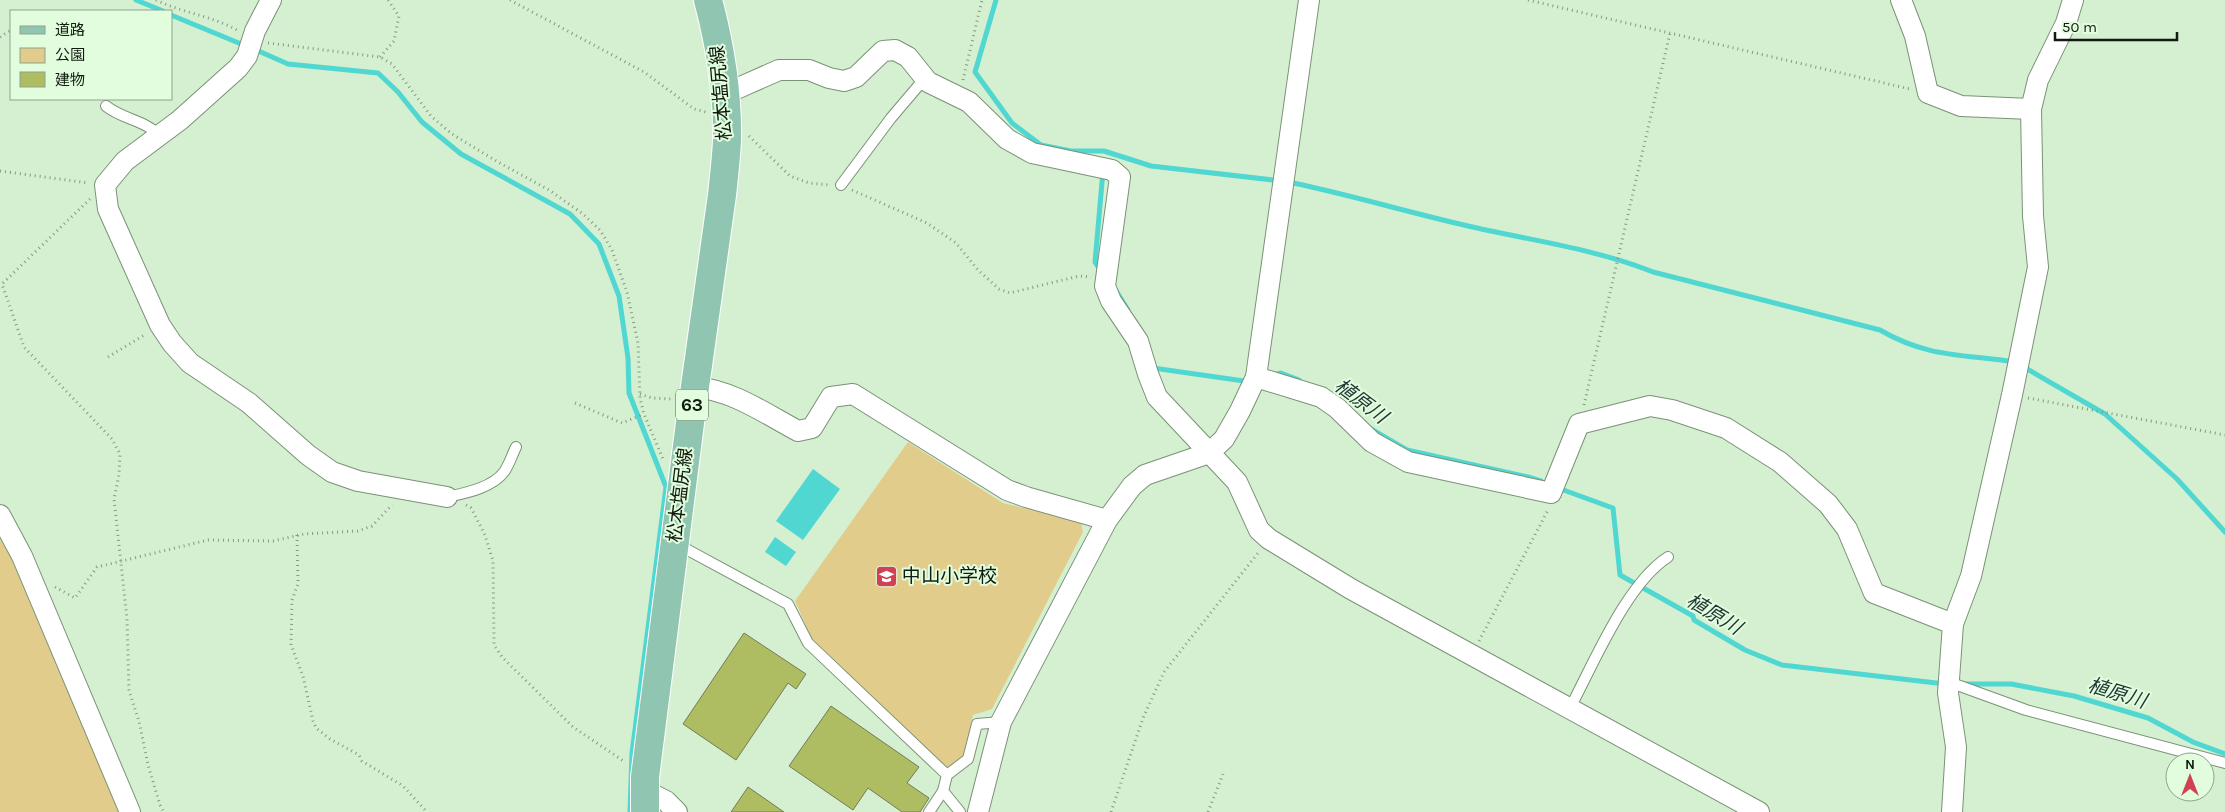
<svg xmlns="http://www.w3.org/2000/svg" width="2225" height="812" viewBox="0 0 2225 812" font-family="Karla,'Noto Sans JP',sans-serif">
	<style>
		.green { fill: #e2cc8b }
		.water { fill: #50d7d1 }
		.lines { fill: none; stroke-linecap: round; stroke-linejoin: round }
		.stream { stroke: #50d7d1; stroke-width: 5 }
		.building { fill: #aebc62; stroke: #747b59 }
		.service-casing { stroke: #7a9276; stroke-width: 12 }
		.minor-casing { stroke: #7a9276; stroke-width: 22 }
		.primary-casing { stroke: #fff; stroke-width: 30 }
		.path { stroke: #859982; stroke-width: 3; stroke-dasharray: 1 4; stroke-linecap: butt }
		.service { stroke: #fff; stroke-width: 10 }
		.minor { stroke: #fff; stroke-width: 20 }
		.primary { stroke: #90c5b1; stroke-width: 28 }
		.labels { text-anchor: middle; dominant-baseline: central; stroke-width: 4; stroke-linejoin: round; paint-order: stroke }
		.shield { fill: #e2fdde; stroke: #505f4e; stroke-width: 1 }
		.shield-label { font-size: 18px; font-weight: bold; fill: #111b10 }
		.street-label { font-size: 19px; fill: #111b10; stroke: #e2fdde }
		.poi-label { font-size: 19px; fill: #111b10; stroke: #e2fdde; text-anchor: start }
		.water-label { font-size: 20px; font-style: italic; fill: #1e3534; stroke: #e2fdde }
	</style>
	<rect width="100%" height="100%" fill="#d5f0d1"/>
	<g class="green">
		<polygon points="908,442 1003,503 1081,522 1083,532 992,709 973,715 965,754 951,770 938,761 880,707 812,639 795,601"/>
		<polygon points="0,537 23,580 122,812 0,812"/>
	</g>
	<g class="water">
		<polygon points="813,469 840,489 803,540 776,521"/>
		<polygon points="775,537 796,552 786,566 765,552"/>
	</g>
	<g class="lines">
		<g class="stream">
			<polyline points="136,0 163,11"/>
			<polyline points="996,0 975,72 1012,123 1041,145 1071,151 1104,151 1151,166 1273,180"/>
			<polyline points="171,15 246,46"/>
			<polyline points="254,49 288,64 378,73 398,92 422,122 461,154 570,214 599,244 619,296 628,358 629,393 666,487 632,753 630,812"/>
			<path d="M1293,183C1351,195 1407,212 1464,225C1527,240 1593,248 1653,272L1880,330C1928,358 1963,354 2015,362"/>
			<polyline points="1101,271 1095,262 1103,171"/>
			<polyline points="1115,289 1128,310"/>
			<polyline points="1152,365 1153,368 1244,381"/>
			<polyline points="2022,366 2105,414 2177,479 2225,532"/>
			<polyline points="1272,375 1281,373 1299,380"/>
			<polyline points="1371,429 1407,450 1528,477 1541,481"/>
			<polyline points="1558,488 1613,508 1620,575 1693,616 1694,620 1745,650 1782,665 1945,684"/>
			<polyline points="1963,684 2011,684 2074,696 2148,718 2193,742 2225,754"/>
		</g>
	</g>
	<g class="building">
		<polygon points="744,633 806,674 796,689 788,683 736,760 683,724"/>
		<polygon points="831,706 919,767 907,783 929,798 920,812 902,812 868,788 853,810 789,766"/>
		<polygon points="748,787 784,812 731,812"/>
	</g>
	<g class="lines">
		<defs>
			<g id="service">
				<path d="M106,106C122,119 144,120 159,135"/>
				<polyline points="841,185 891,118 925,78"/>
				<path d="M447,497C465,493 492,488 504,472C509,465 512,455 516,447"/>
				<polyline points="675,545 686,549 788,604 808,643 947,775 943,791 929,812"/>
				<polyline points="1949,682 2026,710 2225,763"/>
				<path d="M1569,710C1593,665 1626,584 1668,557"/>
				<polyline points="947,775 968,759 977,724 1001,722"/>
				<polyline points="943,791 960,812"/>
			</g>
			<g id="minor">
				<polyline points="271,0 255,31 247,56 238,68 180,120 125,161 105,185 108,209 160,325 172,343 190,363 249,403 308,455 332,472 358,481 447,497"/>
				<polyline points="1901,0 1915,36 1928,93 1961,106 2031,109"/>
				<polyline points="725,91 736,89 779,70 809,70 829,78 844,81 856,77 883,51 895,50 908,57 928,82 969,102 1007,139 1032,153 1112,170 1120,177 1105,286 1111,301 1138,341 1148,374 1157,397 1237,482 1259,530 1269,539 1351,589 1759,812"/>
				<polyline points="1256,377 1321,397 1337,408 1372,442 1408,462 1551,493 1579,424 1650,406 1672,410 1726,428 1780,462 1828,504 1847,529 1874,593 1953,624"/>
				<path d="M695,387C732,390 766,414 798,431L812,428L831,397L853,394L1007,490L1026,497L1107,520"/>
				<polyline points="0,515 22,556 130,812"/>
				<polyline points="646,791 666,801 677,812"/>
				<polyline points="978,812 1001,722 1107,520 1132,486 1145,475 1209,453 1224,439 1240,411 1256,377 1309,0"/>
				<polyline points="1952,812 1956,747 1948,693 1953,624 1971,576 2012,395 2038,267 2033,216 2031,109 2038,80 2066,23 2073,0"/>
			</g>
			<path id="primary" d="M645,812V777L691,415L722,195C724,177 726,159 727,141C728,94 720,45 708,0"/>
		</defs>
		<use href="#service" class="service-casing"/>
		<use href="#minor" class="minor-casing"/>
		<use href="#primary" class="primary-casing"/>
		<g class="path">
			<path d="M156,0C183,13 212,16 237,30"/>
			<polyline points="510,0 644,72 694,109 706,112"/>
			<polyline points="1528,0 1910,89"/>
			<polyline points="0,37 11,30"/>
			<polyline points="268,43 380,57 392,64 431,116 452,134 498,162 549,190 583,214 600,230 612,250 627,292 638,343 640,398 644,414 663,459"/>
			<polyline points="380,57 394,41 399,16 388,0"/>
			<polyline points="963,80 982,0"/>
			<polyline points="749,136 790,176 809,183 830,185"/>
			<polyline points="0,171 89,183"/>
			<polyline points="852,190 927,223 956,243 978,270 999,289 1010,293 1079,276 1091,277"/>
			<polyline points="90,199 2,284 24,347 112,439 120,454 119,475 114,499 127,619 129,691 139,721 148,765 160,805 164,812"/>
			<polyline points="108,357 146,334"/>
			<polyline points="640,394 652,398 672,399"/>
			<polyline points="2028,398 2225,435"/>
			<polyline points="575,403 622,423 644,414"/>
			<polyline points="1584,405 1670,33"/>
			<polyline points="466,505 471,508 485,535 493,561 494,645 502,657 573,727 625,762"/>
			<polyline points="297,535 298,584 292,600 291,645 303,676 313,721 316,728 330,739 359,755 362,761 403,786 427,812"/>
			<polyline points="55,587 75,598 97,567 208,540 273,541 304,534 358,531 372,526 390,507 393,506"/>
			<polyline points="1479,641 1548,510"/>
			<polyline points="1111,812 1143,718 1164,672 1258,553"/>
			<polyline points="1208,812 1223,774"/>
		</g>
		<use href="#service" class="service"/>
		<use href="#minor" class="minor"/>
		<use href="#primary" class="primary"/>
	</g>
	<defs>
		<symbol id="school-square" viewBox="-11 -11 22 22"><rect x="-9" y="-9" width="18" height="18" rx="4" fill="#d24153" stroke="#e2fdde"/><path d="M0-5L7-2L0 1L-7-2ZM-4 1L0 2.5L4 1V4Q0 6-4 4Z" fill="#fff"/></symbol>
	</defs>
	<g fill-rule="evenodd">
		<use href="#school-square" x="874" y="564" width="25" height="25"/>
	</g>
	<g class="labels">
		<rect class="shield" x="676" y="389.5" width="32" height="31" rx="4"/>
		<g class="shield-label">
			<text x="692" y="405">63</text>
		</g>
		<g class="street-label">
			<text transform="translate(721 93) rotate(-95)">松本塩尻線</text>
			<text transform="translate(680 495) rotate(-83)">松本塩尻線</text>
		</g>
		<g class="poi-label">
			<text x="902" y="576">中山小学校</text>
		</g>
		<g class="water-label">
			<text transform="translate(1361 401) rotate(37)">植原川</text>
			<text transform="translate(1714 614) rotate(31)">植原川</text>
			<text transform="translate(2117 693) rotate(17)">植原川</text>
		</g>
	</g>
	<rect x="10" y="10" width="162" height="90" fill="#e2fdde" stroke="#8ea38c"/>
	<rect x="20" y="26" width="25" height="8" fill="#90c5b1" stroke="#8ea38c"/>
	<text x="55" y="35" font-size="15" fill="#111b10">道路</text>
	<rect x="20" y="48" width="25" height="15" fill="#e2cc8b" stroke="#8ea38c"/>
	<text x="55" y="60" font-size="15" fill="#111b10">公園</text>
	<rect x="20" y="72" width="25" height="15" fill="#aebc62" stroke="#8ea38c"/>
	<text x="55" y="85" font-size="15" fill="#111b10">建物</text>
	<g transform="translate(2190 777)"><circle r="24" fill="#e2fdde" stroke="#8ea38c"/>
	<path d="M0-4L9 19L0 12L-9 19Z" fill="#d24153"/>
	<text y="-8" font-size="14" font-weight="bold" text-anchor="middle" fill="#111b10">N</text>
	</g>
	<path d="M2055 32v8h122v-8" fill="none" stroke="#111b10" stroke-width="2.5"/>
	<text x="2062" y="32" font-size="15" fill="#111b10" stroke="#e2fdde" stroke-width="4" paint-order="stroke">50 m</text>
</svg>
